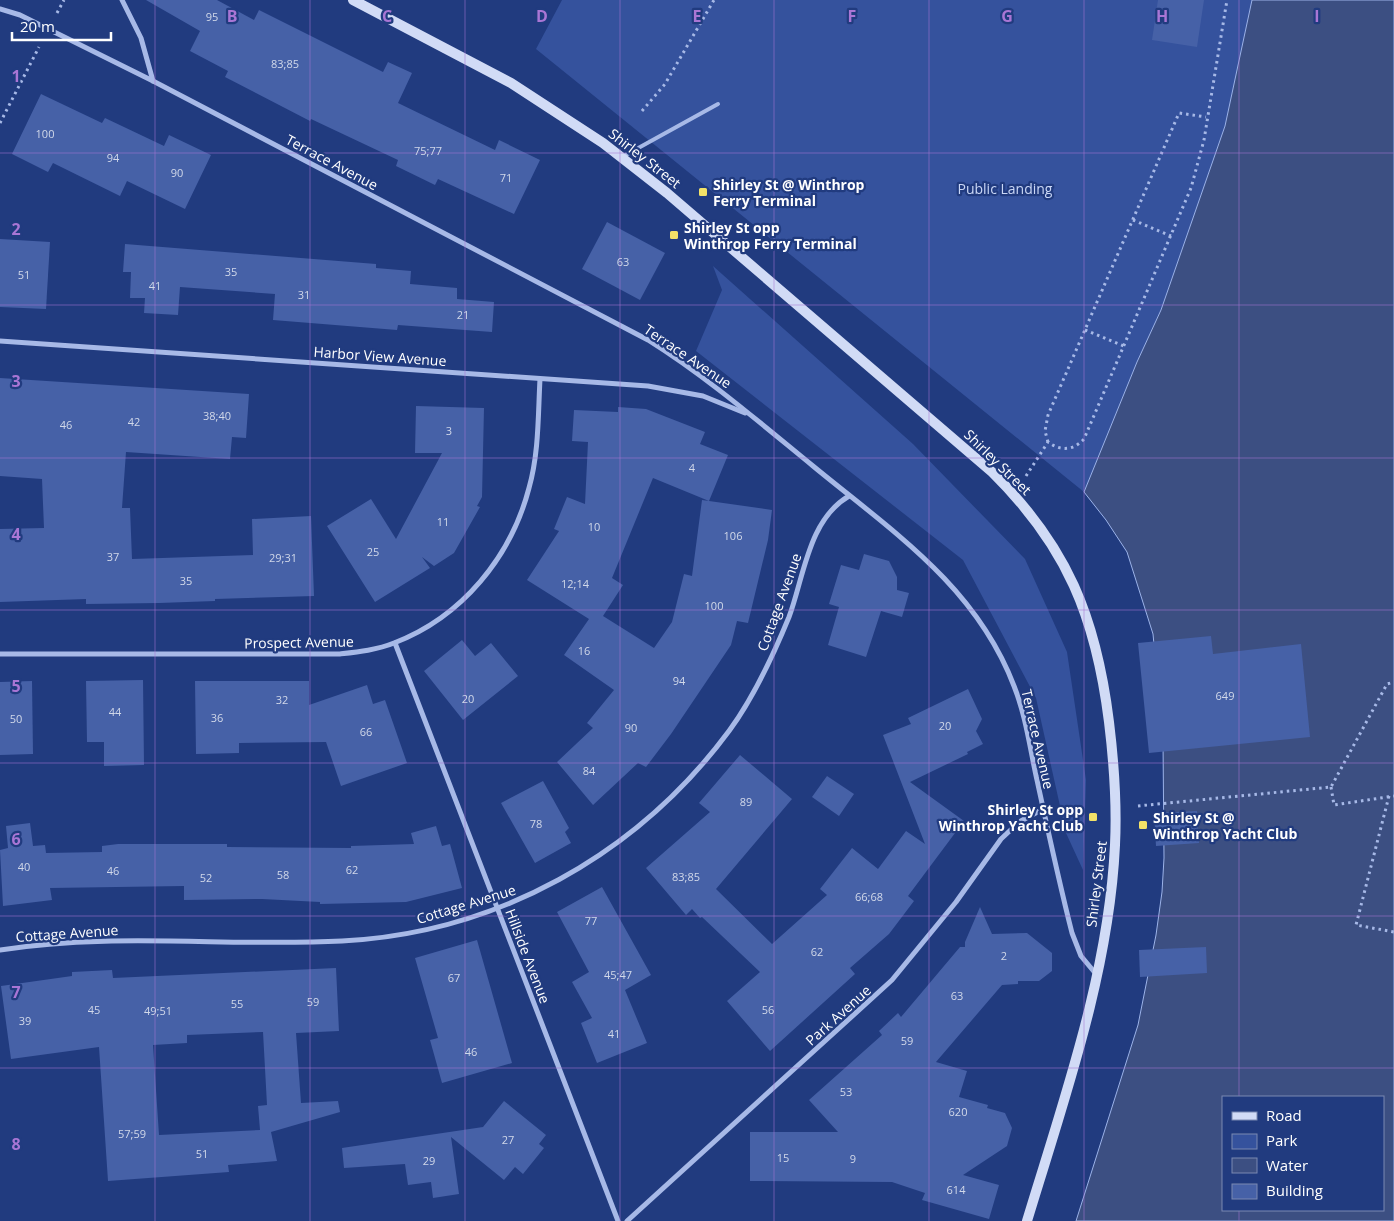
<svg xmlns="http://www.w3.org/2000/svg" width="1394" height="1221" viewBox="0 0 1394 1221" font-family="'Open Sans',sans-serif">
	<style>
		.green { fill: #35529d }
		.water { fill: #3c4f82; stroke: #9bb2e8; fill-rule: evenodd }
		.building { fill: #4661a7; fill-rule: evenodd }
		.lines { fill: none; stroke-linecap: round; stroke-linejoin: round }
		.path { stroke: #a7b9e7; stroke-width: 3; stroke-dasharray: 2.5 4; stroke-linecap: butt }
		.service { stroke: #a7b9e7; stroke-width: 4 }
		.minor { stroke: #a7b9e7; stroke-width: 5 }
		.secondary { stroke: #d1dbf6; stroke-width: 10 }
		.grid { fill: none; stroke: #a976d5; stroke-width: 1; stroke-opacity: 0.55 }
		.poi-dot { fill: #f3e268; stroke: #213b7f; stroke-width: 2 }
		.labels { text-anchor: middle; dominant-baseline: central; stroke-width: 4.5; stroke-linejoin: round; paint-order: stroke }
		.number-label { font-size: 11px; fill: #d1d8e9 }
		.street-label { font-size: 14px; fill: #fff; stroke: #213b7f }
		.poi-label { font-size: 14px; font-weight: bold; fill: #fff; stroke: #213b7f; text-anchor: start }
		.park-label { font-size: 14px; fill: #cad7f6; stroke: #213b7f }
		.grid-label { font-size: 16px; text-anchor: middle; font-weight: bold; fill: #a976d5; stroke: #213b7f; stroke-width: 4.5; stroke-linejoin: round; paint-order: stroke }
	</style>
	<rect width="100%" height="100%" fill="#213b7f"/>
	<g class="green">
		<polygon points="562,0 1394,0 1332,454 1076,1221 1138,1025 1156,935 1162,892 1164,858 1163,740 1153,634 1127,552 1106,520 1084,492 536,49"/>
		<polygon points="713,266 913,444 1025,559 1067,652 1086,780 1083,870 1066,833 1036,698 963,560 696,351 722,290"/>
	</g>
	<path class="water" d="M1252,0H1394V1221H1076L1138,1025L1156,935L1162,892L1164,858L1163,740L1153,634L1127,552L1106,520L1084,492L1137,362L1161,310L1225,126ZM1223,1097H1383V1210H1223Z"/>
	<g class="building">
		<polygon points="146,0 217,0 254,20 259,10 383,72 388,62 412,73 398,103 495,150 499,140 540,160 514,214 438,179 435,185 396,166 398,160 311,119 310,121 225,77 228,71 190,51 200,31"/>
		<polygon points="1158,0 1204,0 1197,47 1152,40"/>
		<polygon points="41,94 102,123 105,118 164,146 169,135 211,155 185,209 127,181 120,196 53,163 48,172 12,154"/>
		<polygon points="607,222 665,253 640,300 582,269"/>
		<polygon points="0,239 50,242 46,309 0,307"/>
		<polygon points="125,244 376,264 376,268 411,271 410,284 457,288 457,299 494,302 492,332 398,325 397,330 273,320 275,294 180,287 178,315 144,313 145,298 130,298 131,272 123,272"/>
		<polygon points="0,378 249,394 246,438 232,437 230,459 126,452 122,508 130,508 132,559 253,555 252,519 311,516 314,596 215,599 215,601 159,603 86,604 86,599 0,602 0,529 44,528 42,479 0,476"/>
		<polygon points="416,406 484,408 482,497 477,506 480,507 454,553 434,566 422,557 430,568 375,602 327,526 371,499 396,539 442,453 415,453"/>
		<polygon points="618,407 646,409 705,432 700,444 728,455 709,501 653,478 612,578 623,585 603,616 654,648 672,622 684,574 692,576 702,500 772,510 768,540 748,623 737,621 731,645 671,734 646,767 638,763 593,805 557,762 593,728 587,723 614,690 564,655 589,619 527,580 559,531 554,529 567,497 585,504 588,442 572,441 574,410 618,412"/>
		<polygon points="864,554 889,561 897,577 897,590 909,593 902,617 881,611 866,657 828,645 839,607 829,604 841,565 859,570"/>
		<polygon points="1211,636 1213,654 1301,644 1310,737 1149,753 1138,643"/>
		<polygon points="462,640 475,656 491,643 518,676 463,720 424,671"/>
		<polygon points="143,680 144,765 104,766 104,742 87,742 86,681"/>
		<polygon points="32,681 33,754 0,755 0,682"/>
		<polygon points="195,681 309,681 309,705 367,685 373,704 385,700 407,763 341,786 326,742 239,743 239,753 196,754"/>
		<polygon points="968,689 982,719 976,731 983,744 967,752 968,754 910,782 964,821 908,896 914,901 889,934 850,968 855,974 770,1051 727,1001 760,972 702,917 700,918 692,909 686,915 646,868 710,812 699,803 740,755 792,799 716,889 772,944 827,895 820,889 852,848 878,869 906,831 925,844 883,735 911,724 908,718"/>
		<polygon points="827,776 854,794 839,816 812,797"/>
		<polygon points="543,781 569,828 565,832 571,843 535,863 501,803"/>
		<polygon points="1197,811 1199,843 1156,846 1154,813"/>
		<polygon points="30,823 33,846 45,845 46,853 102,852 102,846 118,844 227,844 227,847 351,848 351,846 414,844 411,833 436,826 442,846 450,844 462,888 406,902 320,904 320,902 262,899 184,900 184,886 50,888 52,900 3,906 0,850 8,848 6,826"/>
		<polygon points="602,887 651,975 625,990 647,1043 597,1063 581,1023 592,1018 572,982 589,972 557,912"/>
		<polygon points="980,907 992,934 1027,933 1052,953 1052,971 1039,981 1018,981 1018,984 1002,985 936,1062 967,1071 959,1097 988,1105 987,1108 1005,1113 1012,1128 1007,1146 963,1175 999,1185 989,1219 922,1200 925,1193 892,1182 750,1181 750,1132 838,1132 809,1100 882,1035 879,1031 898,1013 901,1017 960,947 965,947 965,942"/>
		<polygon points="477,940 512,1063 442,1083 430,1040 438,1038 415,958"/>
		<polygon points="1206,947 1207,973 1140,977 1139,950"/>
		<path d="M336,968L339,1031L296,1033L301,1103L338,1101L340,1112L271,1132L277,1161L228,1165L229,1172L108,1181L99,1047L11,1059L1,986L72,976V972L112,970L113,978ZM263,1032L267,1105L258,1106L260,1130L159,1135L153,1045L187,1043V1035Z"/>
		<polygon points="504,1101 546,1135 539,1144 544,1148 523,1174 515,1167 504,1180 451,1137 459,1194 433,1198 431,1182 408,1185 405,1164 344,1168 342,1148 483,1127"/>
	</g>
	<g class="lines">
		<g class="path">
			<polyline points="57,13 64,0"/>
			<polyline points="642,111 665,84 714,0"/>
			<polyline points="0,123 39,47"/>
			<polyline points="1133,220 1171,236"/>
			<polyline points="1085,330 1124,346"/>
			<polyline points="1048,442 1045,431 1048,415 1179,113 1206,117"/>
			<path d="M1026,476L1048,442C1060,451 1073,451 1084,439L1191,188L1204,140L1227,0"/>
			<polyline points="1331,787 1334,805 1394,796"/>
			<polyline points="1389,796 1356,925 1394,932"/>
			<polyline points="1138,806 1331,787 1387,684 1394,682"/>
		</g>
		<polyline class="service" points="622,157 718,104"/>
		<g class="minor">
			<polyline points="122,0 141,38 153,81"/>
			<path d="M0,9L20,15L153,81L648,340C707,377 759,422 813,466C892,531 976,586 1014,686C1026,716 1030,749 1037,780C1048,831 1059,882 1072,933L1081,956L1096,974"/>
			<polyline points="0,341 648,386 703,396 745,413"/>
			<polyline points="395,643 618,1221"/>
			<path d="M0,654H339C357,652 377,650 394,643C462,617 511,557 529,488C539,453 538,415 540,379"/>
			<path d="M0,950C114,932 228,947 342,941C497,933 637,855 729,731C754,697 773,656 789,617C804,577 808,520 849,496"/>
			<polyline points="627,1221 892,980 956,902 1001,839 1019,822 1043,809"/>
		</g>
		<path class="secondary" d="M353,0L511,83L603,143L667,193L992,472C1067,546 1096,617 1109,722C1114,763 1117,804 1115,845C1109,973 1064,1099 1027,1221"/>
	</g>
	<path class="grid" d="M155,0V1221M310,0V1221M465,0V1221M620,0V1221M774,0V1221M929,0V1221M1084,0V1221M1239,0V1097M0,153H1394M0,305H1394M0,458H1394M0,610H1394M0,763H1394M0,916H1394M0,1068H1394M1239,1210V1221"/>
	<g class="poi-dot">
		<rect x="698" y="187" width="10" height="10" rx="2.5"/>
		<rect x="669" y="230" width="10" height="10" rx="2.5"/>
		<rect x="1088" y="812" width="10" height="10" rx="2.5"/>
		<rect x="1138" y="820" width="10" height="10" rx="2.5"/>
	</g>
	<g class="labels">
		<g class="number-label">
			<text x="212" y="16">95</text>
			<text x="285" y="63">83;85</text>
			<text x="45" y="133">100</text>
			<text x="428" y="150">75;77</text>
			<text x="113" y="157">94</text>
			<text x="177" y="172">90</text>
			<text x="506" y="177">71</text>
			<text x="623" y="261">63</text>
			<text x="231" y="271">35</text>
			<text x="24" y="274">51</text>
			<text x="155" y="285">41</text>
			<text x="304" y="294">31</text>
			<text x="463" y="314">21</text>
			<text x="217" y="415">38;40</text>
			<text x="134" y="421">42</text>
			<text x="66" y="424">46</text>
			<text x="449" y="430">3</text>
			<text x="692" y="467">4</text>
			<text x="443" y="521">11</text>
			<text x="594" y="526">10</text>
			<text x="733" y="535">106</text>
			<text x="373" y="551">25</text>
			<text x="113" y="556">37</text>
			<text x="283" y="557">29;31</text>
			<text x="186" y="580">35</text>
			<text x="575" y="583">12;14</text>
			<text x="714" y="605">100</text>
			<text x="584" y="650">16</text>
			<text x="679" y="680">94</text>
			<text x="1225" y="695">649</text>
			<text x="468" y="698">20</text>
			<text x="282" y="699">32</text>
			<text x="115" y="711">44</text>
			<text x="217" y="717">36</text>
			<text x="16" y="718">50</text>
			<text x="945" y="725">20</text>
			<text x="631" y="727">90</text>
			<text x="366" y="731">66</text>
			<text x="589" y="770">84</text>
			<text x="746" y="801">89</text>
			<text x="536" y="823">78</text>
			<text x="24" y="866">40</text>
			<text x="352" y="869">62</text>
			<text x="113" y="870">46</text>
			<text x="283" y="874">58</text>
			<text x="686" y="876">83;85</text>
			<text x="206" y="877">52</text>
			<text x="869" y="896">66;68</text>
			<text x="591" y="920">77</text>
			<text x="817" y="951">62</text>
			<text x="1004" y="955">2</text>
			<text x="618" y="974">45;47</text>
			<text x="454" y="977">67</text>
			<text x="957" y="995">63</text>
			<text x="313" y="1001">59</text>
			<text x="237" y="1003">55</text>
			<text x="94" y="1009">45</text>
			<text x="768" y="1009">56</text>
			<text x="158" y="1010">49;51</text>
			<text x="25" y="1020">39</text>
			<text x="614" y="1033">41</text>
			<text x="907" y="1040">59</text>
			<text x="471" y="1051">46</text>
			<text x="846" y="1091">53</text>
			<text x="958" y="1111">620</text>
			<text x="132" y="1133">57;59</text>
			<text x="508" y="1139">27</text>
			<text x="202" y="1153">51</text>
			<text x="783" y="1157">15</text>
			<text x="853" y="1158">9</text>
			<text x="429" y="1160">29</text>
			<text x="956" y="1189">614</text>
		</g>
		<g class="street-label">
			<text transform="translate(645 158) rotate(38)">Shirley Street</text>
			<text transform="translate(332 162) rotate(28)">Terrace Avenue</text>
			<text transform="translate(380 356) rotate(4)">Harbor View Avenue</text>
			<text transform="translate(688 356) rotate(34)">Terrace Avenue</text>
			<text transform="translate(998 462) rotate(44)">Shirley Street</text>
			<text transform="translate(779 602) rotate(-70)">Cottage Avenue</text>
			<text transform="translate(299 642) rotate(-1)">Prospect Avenue</text>
			<text transform="translate(1038 739) rotate(77)">Terrace Avenue</text>
			<text transform="translate(1096 884) rotate(-83)">Shirley Street</text>
			<text transform="translate(466 904) rotate(-17)">Cottage Avenue</text>
			<text transform="translate(67 933) rotate(-4)">Cottage Avenue</text>
			<text transform="translate(528 956) rotate(69)">Hillside Avenue</text>
			<text transform="translate(838 1015) rotate(-42)">Park Avenue</text>
		</g>
		<g class="poi-label">
			<text x="713" y="184">Shirley St @ Winthrop<tspan x="713" dy="16">Ferry Terminal</tspan></text>
			<text x="684" y="227">Shirley St opp<tspan x="684" dy="16">Winthrop Ferry Terminal</tspan></text>
			<text x="1083" y="809" text-anchor="end">Shirley St opp<tspan x="1083" dy="16">Winthrop Yacht Club</tspan></text>
			<text x="1153" y="817">Shirley St @<tspan x="1153" dy="16">Winthrop Yacht Club</tspan></text>
		</g>
		<g class="park-label">
			<text x="1005" y="188">Public Landing</text>
		</g>
	</g>
	<g class="grid-label">
		<text x="232" y="22">B</text>
		<text x="387" y="22">C</text>
		<text x="542" y="22">D</text>
		<text x="697" y="22">E</text>
		<text x="852" y="22">F</text>
		<text x="1007" y="22">G</text>
		<text x="1162" y="22">H</text>
		<text x="1317" y="22">I</text>
		<text x="16" y="82">1</text>
		<text x="16" y="235">2</text>
		<text x="16" y="387">3</text>
		<text x="16" y="540">4</text>
		<text x="16" y="692">5</text>
		<text x="16" y="845">6</text>
		<text x="16" y="998">7</text>
		<text x="16" y="1150">8</text>
	</g>
	<rect x="1222" y="1096" width="162" height="115" fill="#213b7f" stroke="#7a89b2"/>
	<rect x="1232" y="1112" width="25" height="8" fill="#d1dbf6" stroke="#7a89b2"/>
	<text x="1266" y="1121" font-size="15" fill="#ffffff">Road</text>
	<rect x="1232" y="1134" width="25" height="15" fill="#35529d" stroke="#7a89b2"/>
	<text x="1266" y="1146" font-size="15" fill="#ffffff">Park</text>
	<rect x="1232" y="1158" width="25" height="15" fill="#3c4f82" stroke="#7a89b2"/>
	<text x="1266" y="1171" font-size="15" fill="#ffffff">Water</text>
	<rect x="1232" y="1184" width="25" height="15" fill="#4661a7" stroke="#7a89b2"/>
	<text x="1266" y="1196" font-size="15" fill="#ffffff">Building</text>
	<path d="M12 32v8h99v-8" fill="none" stroke="#ffffff" stroke-width="2.5"/>
	<text x="20" y="32" font-size="15" fill="#ffffff" stroke="#213b7f" stroke-width="4" paint-order="stroke">20 m</text>
</svg>
